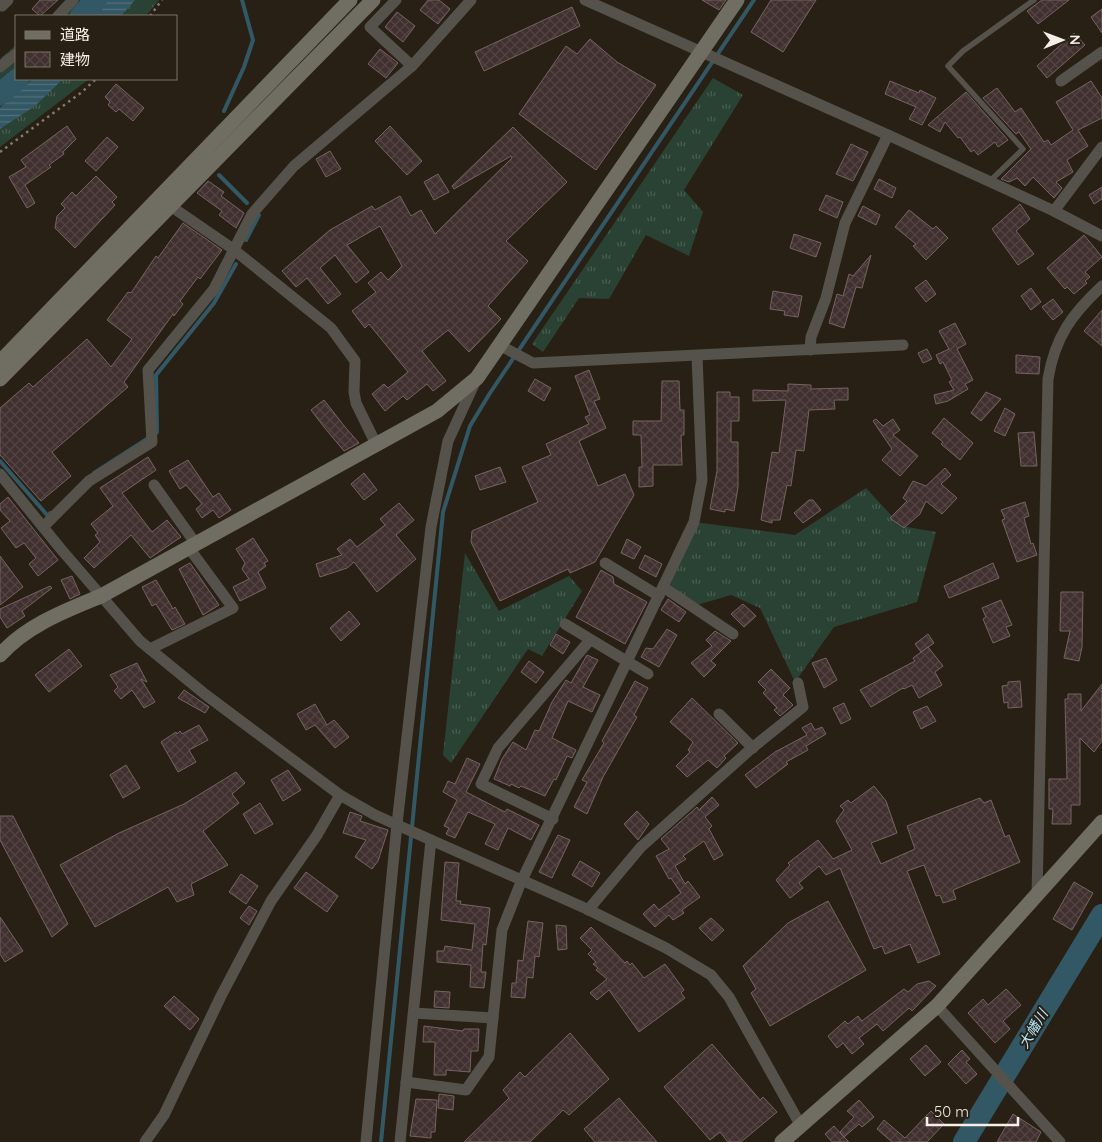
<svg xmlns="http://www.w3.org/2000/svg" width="1102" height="1142" viewBox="0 0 1102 1142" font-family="Quicksand,'Noto Sans JP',sans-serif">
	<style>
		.grass { fill: url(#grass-tufts) }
		.water { fill: url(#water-rules) }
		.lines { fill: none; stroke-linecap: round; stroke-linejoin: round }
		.stream { stroke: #335865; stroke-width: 4 }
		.river { stroke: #335865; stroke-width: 22 }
		.building { fill: url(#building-cross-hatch); stroke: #766362 }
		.path { stroke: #817970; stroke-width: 2.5; stroke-dasharray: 2.5 4; stroke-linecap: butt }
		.lane { stroke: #54524b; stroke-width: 5.5 }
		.street { stroke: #54524b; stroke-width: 11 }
		.secondary { stroke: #706d63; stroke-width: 15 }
		.labels { text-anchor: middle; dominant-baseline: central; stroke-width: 4; stroke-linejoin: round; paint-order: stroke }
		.water-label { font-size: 14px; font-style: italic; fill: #b2e9fd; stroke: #282015 }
	</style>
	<defs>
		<pattern id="grass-tufts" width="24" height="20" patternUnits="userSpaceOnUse" patternTransform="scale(1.25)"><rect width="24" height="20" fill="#294233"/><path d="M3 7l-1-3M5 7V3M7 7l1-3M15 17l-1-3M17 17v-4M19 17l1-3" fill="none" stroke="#495e51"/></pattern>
		<pattern id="water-rules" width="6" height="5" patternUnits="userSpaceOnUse" patternTransform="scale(1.25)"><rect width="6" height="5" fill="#335865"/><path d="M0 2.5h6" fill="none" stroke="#51707b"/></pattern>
		<pattern id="building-cross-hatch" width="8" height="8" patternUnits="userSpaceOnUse" patternTransform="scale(1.25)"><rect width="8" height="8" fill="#40302f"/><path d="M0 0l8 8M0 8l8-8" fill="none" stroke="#534443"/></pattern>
	</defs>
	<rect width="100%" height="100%" fill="#282015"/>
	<g class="grass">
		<polygon points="69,0 159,0 146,16 50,16"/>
		<polygon points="16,45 16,79 89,79 0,147 0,59"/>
		<polygon points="713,78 743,95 684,190 703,212 689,256 646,235 609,299 579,298 543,352 532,344"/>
		<polygon points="866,488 901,526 936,532 917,602 834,627 795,682 760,608 731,595 697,605 668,591 694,522 795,535"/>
		<polygon points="465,553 499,611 569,576 582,591 542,656 528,649 451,763 443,755"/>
	</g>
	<g class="water">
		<polygon points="102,0 135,0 121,16 89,16"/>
		<polygon points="33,79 63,79 35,106 0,129 0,108"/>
	</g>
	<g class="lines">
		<g class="stream">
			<polyline points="224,111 244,67 253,40 242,0"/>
			<polyline points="219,175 247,203"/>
			<polyline points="246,240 259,215"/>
			<polyline points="155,434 157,432 156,375 214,303 236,264"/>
			<polyline points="0,461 48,516 50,513"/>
			<polyline points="94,473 147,439"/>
			<polyline points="381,1142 443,512 470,426 490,393 754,0"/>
		</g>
		<g class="river">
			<polyline points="81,16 96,0"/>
			<polyline points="0,94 18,79"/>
			<polyline points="964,1142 1102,915"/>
		</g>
	</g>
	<g class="building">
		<polygon points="40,0 58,0 40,16 32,9"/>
		<polygon points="428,0 439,0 450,9 438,24 420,10"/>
		<polygon points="702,0 726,0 719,10"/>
		<polygon points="771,0 816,0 783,52 751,32"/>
		<polygon points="1042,0 1069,0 1038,24 1027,11"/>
		<polygon points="572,7 580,26 484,71 475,52"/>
		<polygon points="1102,9 1102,33 1091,17"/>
		<polygon points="397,12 415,26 403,42 385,27"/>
		<polygon points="1074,33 1085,45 1047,78 1037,66"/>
		<polygon points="590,39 617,62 656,85 596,170 519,114 566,46 577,54"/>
		<polygon points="380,49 398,63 386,78 368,64"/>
		<polygon points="890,81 919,93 920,90 936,98 922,125 909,119 916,107 885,94"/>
		<polygon points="1091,81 1102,98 1102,118 1078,130 1088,146 1067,160 1073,172 1056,182 1062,188 1054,198 1033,177 1025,186 1017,178 1009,182 1001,179 1031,149 1019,132 1016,134 983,98 997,88 1015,112 1021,108 1044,142 1048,140 1051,145 1073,130 1056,102"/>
		<polygon points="116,84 144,108 133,121 119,109 116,112 108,105 110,102 105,97"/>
		<polygon points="966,92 1008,140 998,147 995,142 978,155 974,150 971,152 960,137 958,138 945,122 940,132 928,125"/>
		<polygon points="67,126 76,139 63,152 64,154 49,165 51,167 25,185 35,203 27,208 9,177 26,167 21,160"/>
		<polygon points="390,126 422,161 407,175 375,141"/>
		<polygon points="513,127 567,182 506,241 528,261 488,306 501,319 469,352 448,330 422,351 446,381 433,391 427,384 407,400 403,396 385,411 372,394 384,384 388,388 408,372 369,324 365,328 352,311 376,292 368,283 381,272 388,280 402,266 380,226 347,245 369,272 356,283 335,255 320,268 341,294 328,304 307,278 296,287 282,271 330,230 372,206 375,210 400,196 411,216 421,210 435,234 512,158 511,156 454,189 452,186"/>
		<polygon points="107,137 118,147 96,171 85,161"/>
		<polygon points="851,144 868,152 853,181 836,174"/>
		<polygon points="330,151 341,169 326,177 316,159"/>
		<polygon points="438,174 449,192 434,200 424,182"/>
		<polygon points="96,176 117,197 112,202 115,205 75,248 55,228 57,216 65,208 61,204 72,192 76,196"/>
		<polygon points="879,179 896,188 892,198 874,189"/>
		<polygon points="208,181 224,192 221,196 244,213 236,228 219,215 222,211 197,193"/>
		<polygon points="1102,187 1102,199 1094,204 1089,195"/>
		<polygon points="826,195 843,202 837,218 819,210"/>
		<polygon points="1020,204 1030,219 1016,231 1034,254 1018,265 992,229"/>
		<polygon points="863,206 880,215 876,225 858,216"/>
		<polygon points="909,210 933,229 936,226 948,238 926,260 913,246 916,244 895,227"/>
		<polygon points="183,223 222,250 200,279 198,277 180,301 183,304 174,316 173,314 124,382 128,387 52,452 71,476 41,501 0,455 0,408 29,383 33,387 87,339 111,367 132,339 107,320 128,292 131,293 156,256 158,258"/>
		<polygon points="794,234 821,243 816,257 790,248"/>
		<polygon points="1084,235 1102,257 1085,272 1090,277 1085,281 1087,283 1074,294 1067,287 1065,289 1047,268"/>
		<polygon points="871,255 862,288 856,287 844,328 829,323 837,294 843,296 849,274 853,276"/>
		<polygon points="926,280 936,294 926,302 915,288"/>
		<polygon points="1031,288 1041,302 1031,310 1021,296"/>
		<polygon points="773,291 802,296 798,317 784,315 785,311 770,309"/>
		<polygon points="1053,299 1063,312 1053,320 1042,307"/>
		<polygon points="1102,310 1102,346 1084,331"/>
		<polygon points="955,323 966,344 957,349 973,380 965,384 968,389 948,401 936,404 934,395 954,390 949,382 952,380 943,362 940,364 936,355 949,349 939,331"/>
		<polygon points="927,349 932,359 923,363 918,353"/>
		<polygon points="1016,355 1040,357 1039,374 1016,373"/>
		<polygon points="589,370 600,399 594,401 606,428 579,441 598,486 625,474 634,495 595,562 570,573 568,569 500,601 471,542 472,531 538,502 522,467 551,455 546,444 589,424 585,417 590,415 575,376"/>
		<polygon points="535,379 551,388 544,401 528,391"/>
		<polygon points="662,381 679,381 680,410 684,410 684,435 681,435 682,465 653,465 653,486 639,487 639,467 642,467 641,435 633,435 633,421 661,421"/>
		<polygon points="788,384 811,385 811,389 848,388 848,400 834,400 835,409 809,410 804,451 796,450 791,486 787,485 780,520 772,520 772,523 761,520 772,452 779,453 786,400 753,401 753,390 788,391"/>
		<polygon points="717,392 730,392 730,397 739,397 739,421 731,421 731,442 738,442 738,487 734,511 725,509 725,512 710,509 717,471"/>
		<polygon points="986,392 1001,399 981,421 971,413"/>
		<polygon points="324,400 345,427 359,443 344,451 324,427 311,410"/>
		<polygon points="1005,408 1015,414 1005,436 994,431"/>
		<polygon points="944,418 973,443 960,460 941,444 943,442 932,433"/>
		<polygon points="876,419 883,426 893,419 900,430 893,435 918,456 900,476 882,460 892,449 873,421"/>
		<polygon points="1034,432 1037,466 1021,466 1018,433"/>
		<polygon points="148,457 156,470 122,493 152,532 167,520 181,537 150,558 131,535 94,568 84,558 100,542 95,535 98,533 91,524 113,506 100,488"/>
		<polygon points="188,460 213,497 219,493 231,510 219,518 213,510 202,518 196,509 202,504 186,485 180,489 169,471"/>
		<polygon points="500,467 506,482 480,490 475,476"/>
		<polygon points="945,468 951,475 941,484 957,498 942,514 926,501 920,514 904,528 890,518 907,501 903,498 913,481 926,486"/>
		<polygon points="364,473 377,490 364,500 351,484"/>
		<polygon points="8,497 58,560 38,576 29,564 36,558 24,543 16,548 1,528 10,521 0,510 0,504"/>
		<polygon points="809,500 813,500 821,510 803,523 794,513"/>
		<polygon points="1025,502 1029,516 1024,518 1031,544 1033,543 1037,555 1017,562 1002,520 1005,519 1001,510"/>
		<polygon points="399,503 414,520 396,535 416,559 377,592 354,562 347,568 320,577 316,564 342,555 337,549 350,539 357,547 385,525 380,519"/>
		<polygon points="253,538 268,561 264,563 266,566 258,572 266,588 240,601 233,587 249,579 242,569 245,563 236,549"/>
		<polygon points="627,539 641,547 634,559 621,553"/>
		<polygon points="645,555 662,564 656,577 639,568"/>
		<polygon points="0,556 23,587 0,605"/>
		<polygon points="190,563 219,605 203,615 179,569"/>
		<polygon points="993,563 999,578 949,598 944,586"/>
		<polygon points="601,570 613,577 614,584 647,602 625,644 576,617"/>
		<polygon points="72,576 80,594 70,599 61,580"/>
		<polygon points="156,580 173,609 175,607 185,624 172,630 156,604 152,606 142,587"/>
		<polygon points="50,586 52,588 22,611 25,616 7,628 0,617 0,609"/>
		<polygon points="1061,592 1083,592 1082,647 1079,661 1064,658 1070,631 1060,631"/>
		<polygon points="668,599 686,612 679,622 661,610"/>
		<polygon points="1001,600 1012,625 1006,627 1010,636 993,643 983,619 986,617 982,608"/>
		<polygon points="743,604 756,616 744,627 731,614"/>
		<polygon points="349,611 360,624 341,641 330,628"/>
		<polygon points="667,629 677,635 659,667 641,657 646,648 653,649"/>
		<polygon points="715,631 731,641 711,661 716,665 704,677 691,663 712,646 706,640"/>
		<polygon points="556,634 570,642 563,654 550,645"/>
		<polygon points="928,634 934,643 921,652 915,644"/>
		<polygon points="928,647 943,666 935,672 942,685 919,698 912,685 904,689 903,688 871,707 860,690 915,661 913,658"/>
		<polygon points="69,649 82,666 49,692 35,675"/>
		<polygon points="587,655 598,660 583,687 600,695 592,712 568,701 552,738 576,750 572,758 567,756 556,780 554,779 545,796 521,786 519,788 511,784 510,786 494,779 502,759 513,742 526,750 535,730 539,731 552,702 566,680 571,683"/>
		<polygon points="826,658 837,680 824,688 812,663"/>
		<polygon points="529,661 544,672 536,683 521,672"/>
		<polygon points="137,663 147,682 141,679 155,702 144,708 132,690 121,699 114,691 118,687 110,675"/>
		<polygon points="771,669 790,688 783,695 793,705 780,716 774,710 777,708 763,693 766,690 758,682"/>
		<polygon points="635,681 648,688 634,715 637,717 603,777 587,814 574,807 587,782 582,780 604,743 602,741"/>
		<polygon points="1020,681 1022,707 1008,708 1008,702 1004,703 1002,686 1008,685 1008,682"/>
		<polygon points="1102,684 1102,741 1094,752 1080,738 1080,805 1071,805 1071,824 1052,824 1053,809 1049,809 1049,779 1067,779 1065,699 1068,699 1068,694 1081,694 1081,711"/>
		<polygon points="184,690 209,707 205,713 178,698"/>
		<polygon points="692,698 738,743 724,756 726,758 717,768 708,760 687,777 676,766 690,752 688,750 693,742 670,722"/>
		<polygon points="844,703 851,719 841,724 833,708"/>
		<polygon points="315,704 327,725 334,720 349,737 335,748 315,725 306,730 297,714"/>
		<polygon points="927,706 936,721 921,729 913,712"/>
		<polygon points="811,723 815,730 822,727 826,734 806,746 808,750 786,762 788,764 756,788 745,775 775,752 807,735 802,728"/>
		<polygon points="199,725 208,740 189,750 196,762 178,772 161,742 176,732 177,734 180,731 182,734"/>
		<polygon points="467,758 480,764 466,792 505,812 507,809 539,825 531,840 508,828 498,850 485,844 495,824 468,812 455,838 446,834 449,828 444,826 457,800 443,792 448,781 455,784"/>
		<polygon points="126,765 140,788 123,798 110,775"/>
		<polygon points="288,770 301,790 283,801 271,780"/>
		<polygon points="236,772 245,783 232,794 239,803 203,831 228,865 191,884 194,895 177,902 168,887 95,927 60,865 119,833 184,804"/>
		<polygon points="874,786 886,801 897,833 871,843 881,864 915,849 907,826 980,798 984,803 991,800 1005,837 1009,835 1020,862 953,890 956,899 943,903 940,895 936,896 924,865 907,871 940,954 918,963 910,944 885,954 882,946 874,949 840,868 826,875 819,866 799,883 803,888 790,898 776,880 790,865 788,863 818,840 833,859 852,850 836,821 844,810 840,806 848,800 851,803"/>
		<polygon points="712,797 719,805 705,817 712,826 709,829 723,855 714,860 704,841 683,856 686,859 675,866 685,884 688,881 700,897 682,910 684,913 673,920 669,915 655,927 643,914 654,904 659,910 681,893 671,878 669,879 656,856 669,849 661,839 697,807 699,810"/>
		<polygon points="260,803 273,824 255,834 243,814"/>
		<polygon points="637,811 649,824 638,840 624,824"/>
		<polygon points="350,812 362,816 360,821 388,830 378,861 372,869 355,857 366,840 343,833"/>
		<polygon points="0,816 13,816 68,924 52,937 0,840"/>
		<polygon points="558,835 570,840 552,878 539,872"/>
		<polygon points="580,861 600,873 592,887 572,875"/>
		<polygon points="445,862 459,863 456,901 461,901 460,904 490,908 486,945 483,944 481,972 486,972 484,988 470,987 471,965 437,962 437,951 444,951 445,946 472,950 475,924 441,920"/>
		<polygon points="306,872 338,896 327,912 294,888"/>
		<polygon points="241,874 258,886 246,904 229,892"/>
		<polygon points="1074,882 1093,893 1072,930 1053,919"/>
		<polygon points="828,901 866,970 770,1026 751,993 756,989 743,966 788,923"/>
		<polygon points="249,906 257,911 249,925 240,918"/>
		<polygon points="0,917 23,951 5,962 0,954"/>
		<polygon points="711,918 724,930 712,941 699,928"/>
		<polygon points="528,921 543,923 539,957 535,956 533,978 527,977 525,998 511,997 512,983 516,983 518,960 523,961"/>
		<polygon points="556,925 566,926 567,949 558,950"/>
		<polygon points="591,927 625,963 627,961 630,965 632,963 644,978 665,964 684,990 681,993 685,998 639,1032 609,990 597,1000 590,993 607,979 596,970 598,968 593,964 596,962 588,954 592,950 580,938"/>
		<polygon points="929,981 936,986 912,1011 909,1008 883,1031 877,1024 859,1038 864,1044 852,1054 843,1043 837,1048 828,1036 845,1021 848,1024 858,1016 862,1021 904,989 908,992 917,984"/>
		<polygon points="1006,989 1021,1005 1003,1021 1010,1029 995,1043 968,1013 983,999 988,1005"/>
		<polygon points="435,991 450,992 449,1008 434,1007"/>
		<polygon points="174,996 199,1019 190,1030 164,1006"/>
		<polygon points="424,1026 463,1031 464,1029 479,1029 478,1051 471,1051 470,1072 446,1070 446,1075 434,1075 435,1042 423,1042"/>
		<polygon points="570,1033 609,1079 569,1115 563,1110 530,1142 464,1142 509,1098 503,1090 520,1072 525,1077"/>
		<polygon points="712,1044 760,1100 763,1097 777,1112 741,1142 728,1142 720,1132 710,1140 664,1087"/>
		<polygon points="926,1045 941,1062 925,1076 910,1059"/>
		<polygon points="962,1050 970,1059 966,1062 977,1074 966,1084 948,1064"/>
		<polygon points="439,1094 454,1096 453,1110 438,1108"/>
		<polygon points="619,1098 657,1142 595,1142 584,1129"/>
		<polygon points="416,1099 437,1100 435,1132 431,1132 431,1138 410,1136"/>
		<polygon points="859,1100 874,1117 862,1127 859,1124 844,1137 840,1132 854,1117 847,1111"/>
		<polygon points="931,1111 944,1124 927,1142 892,1142 877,1129 884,1120 905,1138"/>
		<polygon points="1013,1114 1041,1132 1036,1142 997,1142"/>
		<polygon points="834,1126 841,1134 849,1142 832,1142 825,1134"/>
	</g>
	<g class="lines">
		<g class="path">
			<polyline points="150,16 162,0"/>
			<polyline points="0,152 82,92 96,79"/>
		</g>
		<polyline class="lane" points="989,182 1023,149 948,66 963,51 1034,0"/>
		<g class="street">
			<polyline points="396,0 370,27 412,66"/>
			<polyline points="585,0 888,135 1054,211 1102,236"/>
			<polyline points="2,6 8,0"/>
			<polyline points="58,16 73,0"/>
			<polyline points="0,67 16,54"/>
			<polyline points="1061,81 1102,52"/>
			<polyline points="169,205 233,249 331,328 355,361 354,392 356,403 376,444"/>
			<polyline points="1054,211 1102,147"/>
			<polyline points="499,345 533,363 903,345"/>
			<polyline points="810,350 811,337 826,298 845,223 888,135"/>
			<polyline points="0,474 60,548 140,641 206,695 340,795 375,815 431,840 587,909 666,948 711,975 729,997 801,1126"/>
			<polyline points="154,485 196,544"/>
			<polyline points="43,527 89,481 152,442 148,370 214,289 252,214 294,166 412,66 471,0"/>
			<polyline points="605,563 659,596"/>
			<polyline points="663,587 733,634"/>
			<polyline points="565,624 648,674"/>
			<polyline points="150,649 233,608 189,548"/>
			<polyline points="719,714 753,748"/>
			<polyline points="553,819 481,784 498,748 590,640"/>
			<path d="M1037,896L1048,379C1055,337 1072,314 1102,286"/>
			<polyline points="588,910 641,847 752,748 803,707 798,683"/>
			<polyline points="937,1006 1060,1142"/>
			<polyline points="414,1013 493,1018"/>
			<polyline points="406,1082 466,1090 489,1057 502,930 521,882 694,522 702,480 697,356"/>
			<polyline points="145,1142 164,1115 221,996 271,901 317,835 340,795"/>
			<polyline points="366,1142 397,824 431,527 448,441 476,380"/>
			<polyline points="400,1142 431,840"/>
		</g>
		<g class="secondary">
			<polyline points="0,362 350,0"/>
			<polyline points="0,379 373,0"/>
			<path d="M0,655C27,625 65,611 101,596L437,411L477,378L737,0"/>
			<polyline points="782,1142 937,1006 1102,822"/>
		</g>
	</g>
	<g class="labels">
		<g class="water-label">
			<text transform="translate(1033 1029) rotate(-59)">大幡川</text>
		</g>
	</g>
	<rect x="15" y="15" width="162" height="65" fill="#282015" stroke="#7a7369"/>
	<rect x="25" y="31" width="25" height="8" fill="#706d63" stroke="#7a7369"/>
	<text x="60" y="40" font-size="15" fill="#f5efe8">道路</text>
	<rect x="25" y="52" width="25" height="15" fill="url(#building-cross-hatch)" stroke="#7a7369"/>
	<text x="60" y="65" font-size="15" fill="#f5efe8">建物</text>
	<g transform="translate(1062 40) rotate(89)" stroke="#282015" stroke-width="4" paint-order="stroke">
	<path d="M0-4L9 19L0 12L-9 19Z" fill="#f5efe8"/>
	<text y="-8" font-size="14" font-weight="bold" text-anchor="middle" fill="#f5efe8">N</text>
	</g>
	<path d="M927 1117v8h91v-8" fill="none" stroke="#f5efe8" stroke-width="2.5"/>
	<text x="934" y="1117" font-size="15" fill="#f5efe8" stroke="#282015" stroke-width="4" paint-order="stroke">50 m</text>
</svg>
